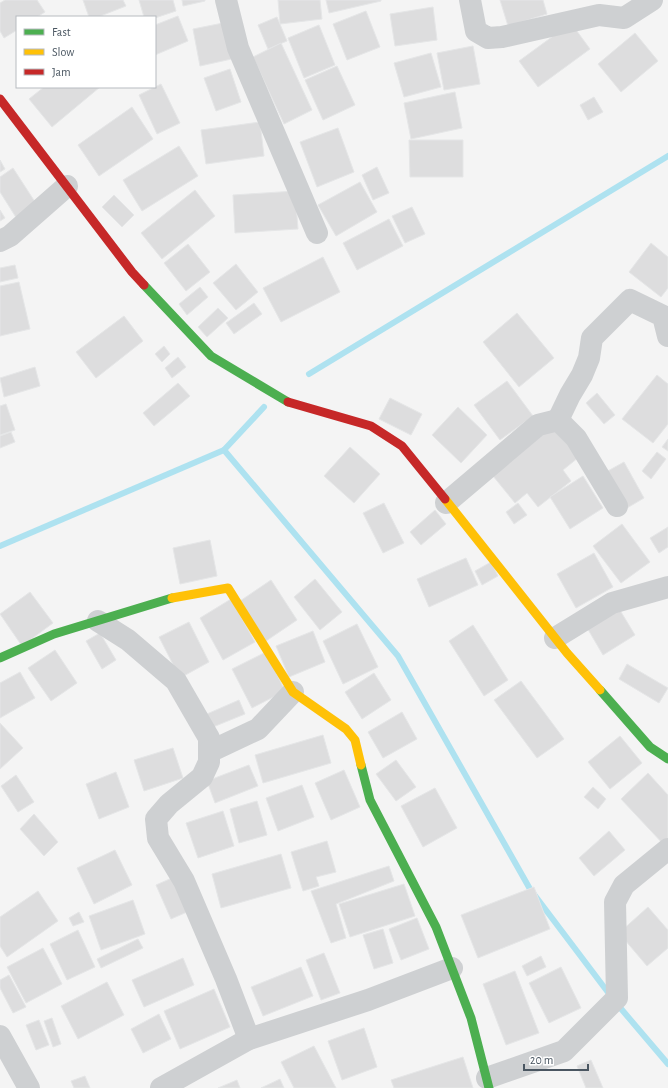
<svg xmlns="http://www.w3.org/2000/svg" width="668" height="1088" viewBox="0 0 668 1088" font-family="'Alegreya Sans',sans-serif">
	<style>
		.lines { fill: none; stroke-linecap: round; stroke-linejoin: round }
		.stream { stroke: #aee2f0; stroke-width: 6 }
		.building { fill: #ddddde; stroke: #e5e6e7 }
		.street { stroke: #ced0d2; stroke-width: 22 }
		.fast { stroke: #4caf50; stroke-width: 9 }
		.slow { stroke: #ffc107; stroke-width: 9 }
		.jam { stroke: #c62828; stroke-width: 9 }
	</style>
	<rect width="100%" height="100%" fill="#f4f4f4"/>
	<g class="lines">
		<g class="stream">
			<polyline points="309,374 668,156"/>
			<polyline points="224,450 398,656 530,889 610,995"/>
			<polyline points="0,546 224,450 264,407"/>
			<polyline points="617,1004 668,1064"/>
		</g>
	</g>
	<g class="building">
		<polygon points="5,0 37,0 45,12 37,17 17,17 17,30 4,38 0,31 0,3"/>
		<polygon points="83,0 123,0 126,6 98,17 89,17"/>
		<polygon points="139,0 173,0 176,11 155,18 144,17"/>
		<polygon points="182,0 205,0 205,1 183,6"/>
		<polygon points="278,0 320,0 322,19 280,24"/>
		<polygon points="326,0 381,0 381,1 329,13"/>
		<polygon points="500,0 543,0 547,14 508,26"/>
		<polygon points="433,7 437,40 395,46 390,14"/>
		<polygon points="366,11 380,47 347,60 333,24"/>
		<polygon points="178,16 188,41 155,55 155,25"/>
		<polygon points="277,17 287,41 268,49 258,25"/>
		<polygon points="228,22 236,58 200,66 193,29"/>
		<polygon points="571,23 590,49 538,87 519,61"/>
		<polygon points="319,25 335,65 304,78 288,38"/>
		<polygon points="635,33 658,61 621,92 598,64"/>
		<polygon points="281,43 312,110 284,124 253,57"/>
		<polygon points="473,46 480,84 444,90 437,53"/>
		<polygon points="431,53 441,87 404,97 394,63"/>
		<polygon points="337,66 355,105 323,120 305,80"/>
		<polygon points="230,69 241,102 216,111 204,78"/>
		<polygon points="161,84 180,123 157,134 139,95"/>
		<polygon points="44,87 100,87 52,127 29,99"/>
		<polygon points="455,92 462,128 411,139 404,103"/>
		<polygon points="594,97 603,112 588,120 580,105"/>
		<polygon points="132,107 153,139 99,176 78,145"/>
		<polygon points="260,122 264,156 206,164 201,130"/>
		<polygon points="338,128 354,172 317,187 300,142"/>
		<polygon points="409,140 463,140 463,177 410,177"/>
		<polygon points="179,146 198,176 142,211 123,180"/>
		<polygon points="0,160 5,169 0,172"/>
		<polygon points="377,167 389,193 373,200 362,175"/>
		<polygon points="13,168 37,205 17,219 0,192 0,177"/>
		<polygon points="360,182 377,212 336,236 318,205"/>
		<polygon points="195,190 215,216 162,259 141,233"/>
		<polygon points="295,191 298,229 235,233 233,195"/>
		<polygon points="114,195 134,215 122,227 102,207"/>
		<polygon points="412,207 425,234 405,243 392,216"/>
		<polygon points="0,210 5,218 0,221"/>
		<polygon points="389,219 403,246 357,270 343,243"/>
		<polygon points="651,243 668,257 668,288 661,297 629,272"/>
		<polygon points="188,244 210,272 186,291 164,263"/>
		<polygon points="323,257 340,292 281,322 263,288"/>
		<polygon points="236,264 258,292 236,310 213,283"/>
		<polygon points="15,265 18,278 0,282 0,268"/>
		<polygon points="19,282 30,329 0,336 0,286"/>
		<polygon points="200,287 208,297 187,315 179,304"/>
		<polygon points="254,303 262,314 234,334 226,323"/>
		<polygon points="218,308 228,318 207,337 198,327"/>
		<polygon points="517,313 554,358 519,387 483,342"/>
		<polygon points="124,316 143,341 96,378 76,352"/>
		<polygon points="164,346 170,354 162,362 155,354"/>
		<polygon points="178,357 186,367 172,378 165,368"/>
		<polygon points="35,367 40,386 4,397 0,378"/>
		<polygon points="657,375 668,384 668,424 653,443 622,419"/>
		<polygon points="507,381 533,416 500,440 474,405"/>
		<polygon points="178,383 190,396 154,426 143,413"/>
		<polygon points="597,393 615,415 604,424 586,403"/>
		<polygon points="390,398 422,414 411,435 379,419"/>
		<polygon points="6,404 15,430 0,435 0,406"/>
		<polygon points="458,407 487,435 461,463 432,435"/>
		<polygon points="553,426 579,457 563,470 571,481 538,507 527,493 515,503 493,476"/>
		<polygon points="11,432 15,442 0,448 0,436"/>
		<polygon points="668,439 668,451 662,447"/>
		<polygon points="350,447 380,474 354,503 324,476"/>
		<polygon points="657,452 666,459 651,479 642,471"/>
		<polygon points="624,462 644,498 627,508 606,472"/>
		<polygon points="583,476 603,508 570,529 550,497"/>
		<polygon points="384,503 404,543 383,553 363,513"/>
		<polygon points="518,503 527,515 514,524 506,512"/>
		<polygon points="435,510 446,524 421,545 410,532"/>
		<polygon points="622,524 650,562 621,583 593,546"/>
		<polygon points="668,527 668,547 659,553 650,538"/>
		<polygon points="210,540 217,576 180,584 173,548"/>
		<polygon points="594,553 613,587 576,608 557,574"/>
		<polygon points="466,558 478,585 429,607 417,579"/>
		<polygon points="491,562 498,576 482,585 475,571"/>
		<polygon points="315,579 342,612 320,630 294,597"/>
		<polygon points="271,580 297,620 266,641 240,601"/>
		<polygon points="30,592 53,623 22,646 0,614"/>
		<polygon points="231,599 255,642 223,660 200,618"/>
		<polygon points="618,607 635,635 603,655 586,626"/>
		<polygon points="189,622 209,662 180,678 159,637"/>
		<polygon points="357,624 378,667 343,684 323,641"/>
		<polygon points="473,625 508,680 484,696 449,641"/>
		<polygon points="313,631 325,662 289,677 276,646"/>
		<polygon points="100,633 116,660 102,669 86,641"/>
		<polygon points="55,650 77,683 51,701 28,668"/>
		<polygon points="266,652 285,691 252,708 232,669"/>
		<polygon points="627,664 668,688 659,703 619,679"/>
		<polygon points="20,672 35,698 0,718 0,683"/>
		<polygon points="374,673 391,700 362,719 345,692"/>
		<polygon points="521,681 564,739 537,758 494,700"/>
		<polygon points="239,700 245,714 213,727 207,714"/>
		<polygon points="402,712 417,739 383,758 368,732"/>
		<polygon points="0,723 23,748 0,769"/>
		<polygon points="323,735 331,763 263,783 255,755"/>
		<polygon points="620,736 642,763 610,789 588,762"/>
		<polygon points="173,748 183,778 144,791 134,760"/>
		<polygon points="396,760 416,787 396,801 376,774"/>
		<polygon points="249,765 258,786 215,803 207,781"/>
		<polygon points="344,770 360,807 331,820 315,783"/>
		<polygon points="116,772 129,807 99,819 86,784"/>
		<polygon points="648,773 668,795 668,845 666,847 621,799"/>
		<polygon points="16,775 34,802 18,812 1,786"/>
		<polygon points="302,785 314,817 278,831 266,798"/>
		<polygon points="593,787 606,799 598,809 584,797"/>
		<polygon points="435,788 457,828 423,847 401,806"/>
		<polygon points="257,801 267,835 239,843 230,809"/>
		<polygon points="223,811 234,846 198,858 186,823"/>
		<polygon points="34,814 58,842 44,856 20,829"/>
		<polygon points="609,831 625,850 594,876 579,858"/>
		<polygon points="327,841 336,872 316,877 319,886 303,891 291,852"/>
		<polygon points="115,850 132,885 94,904 77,868"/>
		<polygon points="281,854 291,888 221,908 212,874"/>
		<polygon points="389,866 394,881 336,904 346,938 331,943 311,891"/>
		<polygon points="172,878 187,912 171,919 156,885"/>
		<polygon points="404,884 415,916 350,937 339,904"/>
		<polygon points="534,887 550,929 478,958 461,915"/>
		<polygon points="38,891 58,921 7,957 0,946 0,917"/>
		<polygon points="133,900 145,934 101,950 89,916"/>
		<polygon points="648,907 668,930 668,948 647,966 619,933"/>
		<polygon points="79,912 84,922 73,926 69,918"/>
		<polygon points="417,918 429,949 401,960 389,929"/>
		<polygon points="383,929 393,963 374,969 363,935"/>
		<polygon points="78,930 95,967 67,980 50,944"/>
		<polygon points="138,939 143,948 101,968 97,959"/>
		<polygon points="43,948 62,984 26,1003 7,967"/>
		<polygon points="324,953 340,993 321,1000 306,960"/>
		<polygon points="541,956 546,967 527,976 522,966"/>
		<polygon points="183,958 194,985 144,1007 132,980"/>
		<polygon points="301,967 313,996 263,1016 251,987"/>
		<polygon points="561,967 581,1008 549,1023 529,983"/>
		<polygon points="515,971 539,1033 506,1045 483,984"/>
		<polygon points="9,975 26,1007 13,1013 0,988 0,980"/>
		<polygon points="107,982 124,1015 78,1039 61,1006"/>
		<polygon points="214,989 230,1027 180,1049 164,1011"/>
		<polygon points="159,1014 171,1039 143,1053 131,1029"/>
		<polygon points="52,1018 61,1044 53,1047 44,1021"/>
		<polygon points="39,1020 49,1045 36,1050 26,1025"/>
		<polygon points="364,1028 377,1067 342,1080 328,1041"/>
		<polygon points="314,1046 336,1088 294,1088 281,1062"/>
		<polygon points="463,1057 473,1088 394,1088 391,1080"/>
		<polygon points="591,1060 603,1088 586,1088 577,1066"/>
		<polygon points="85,1076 90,1088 74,1088 71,1081"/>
		<polygon points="280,1079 284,1088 261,1088"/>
		<polygon points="237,1080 240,1088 218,1088"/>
	</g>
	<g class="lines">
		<g class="street">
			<polyline points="226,0 238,48 317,233"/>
			<polyline points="470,0 476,31 488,38 502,37 599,15 624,18 652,0"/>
			<polyline points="0,241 10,236 67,186"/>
			<polyline points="558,420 570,395 582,375 589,358 592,338 630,300 663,316 668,336"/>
			<polyline points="446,503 538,425 558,420 576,438 617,506"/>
			<polyline points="98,621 128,640 176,681 209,738 209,762 202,777 169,804 156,819 158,838 184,881 226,979 249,1039"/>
			<polyline points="555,638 612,603 668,587"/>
			<polyline points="209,752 258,729 293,692"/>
			<polyline points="0,1036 29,1088"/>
			<polyline points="487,1078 564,1051 617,998 615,902 624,885 668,849"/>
			<polyline points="161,1088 249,1039 368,1000 452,968"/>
		</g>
		<g class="fast">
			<polyline points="144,285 211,356 288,402"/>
			<polyline points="0,658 54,634 172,598"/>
			<polyline points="600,690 650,747 668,759"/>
			<polyline points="361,765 370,800 436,927 471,1018 489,1088"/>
		</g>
		<g class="slow">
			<polyline points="445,499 567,653 600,690"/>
			<polyline points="172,598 228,588 293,692 346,729 355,740 361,765"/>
		</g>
		<g class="jam">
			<polyline points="0,99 132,272 144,285"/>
			<polyline points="288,402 371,426 402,446 445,499"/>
		</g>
	</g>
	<rect x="16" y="16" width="140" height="72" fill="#ffffff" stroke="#b7bbc0"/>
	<rect x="24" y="29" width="20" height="6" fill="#4caf50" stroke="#b7bbc0"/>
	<text x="52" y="36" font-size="12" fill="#4a5661">Fast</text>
	<rect x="24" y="49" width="20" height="6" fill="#ffc107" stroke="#b7bbc0"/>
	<text x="52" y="56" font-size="12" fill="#4a5661">Slow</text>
	<rect x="24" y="69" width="20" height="6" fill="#c62828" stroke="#b7bbc0"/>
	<text x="52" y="76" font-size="12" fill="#4a5661">Jam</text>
	<path d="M524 1064v6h64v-6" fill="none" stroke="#4a5661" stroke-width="2"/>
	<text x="530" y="1064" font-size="12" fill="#4a5661" stroke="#ffffff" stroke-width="3" paint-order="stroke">20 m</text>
</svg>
